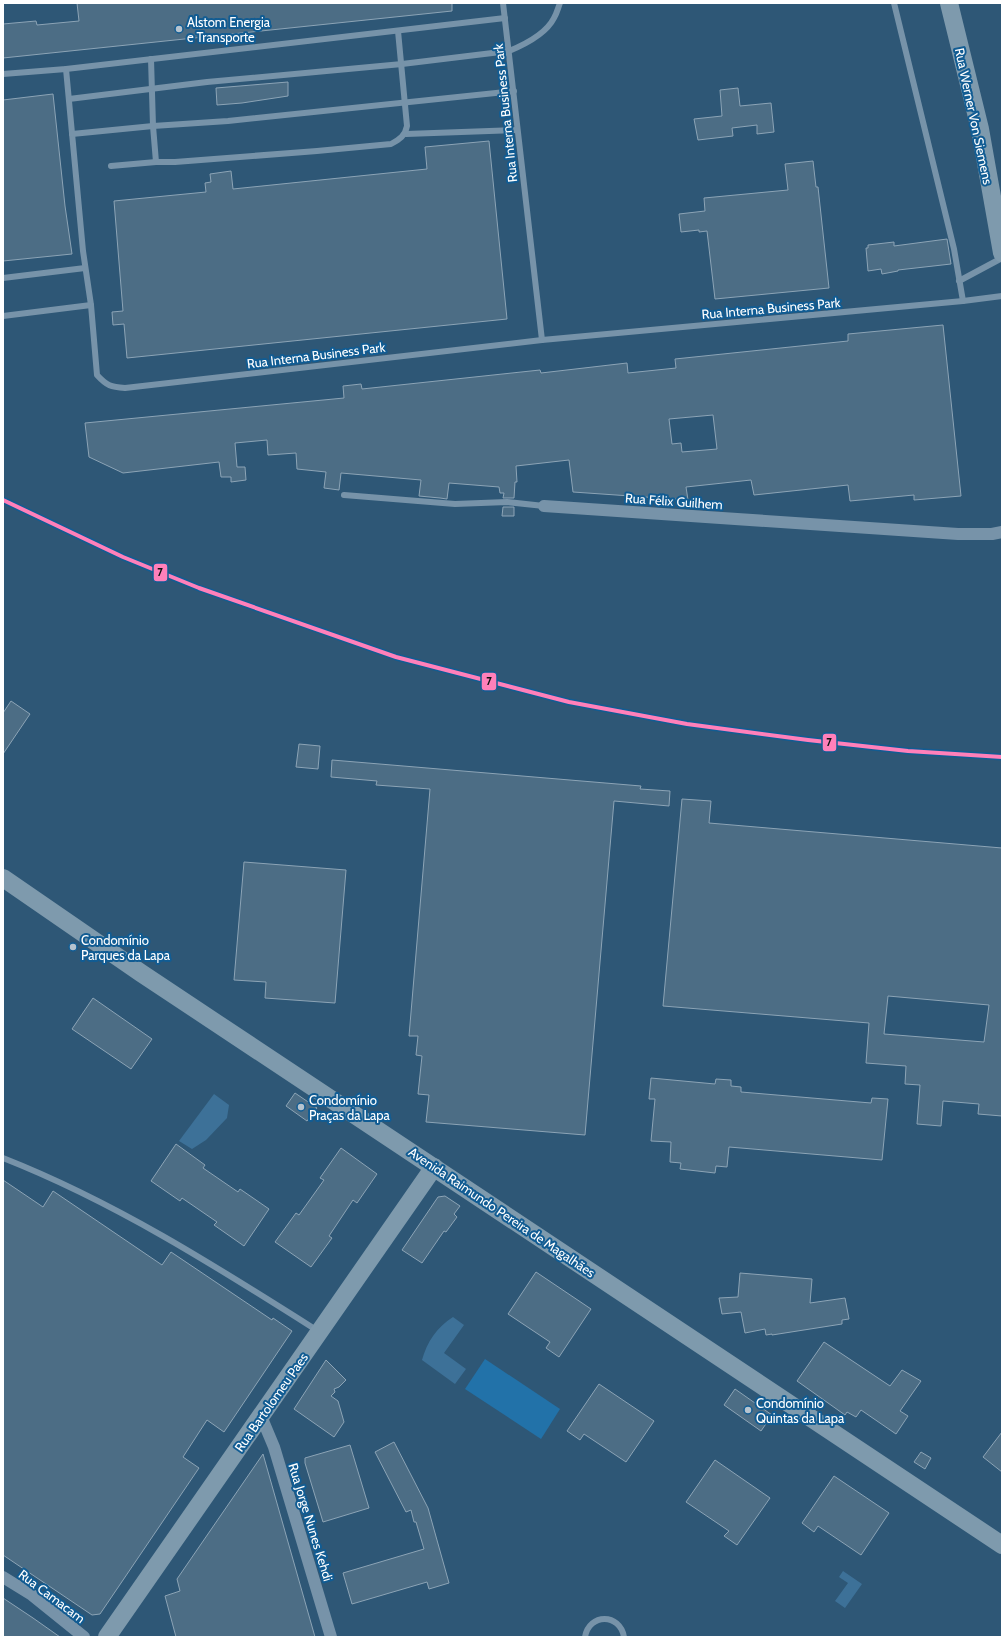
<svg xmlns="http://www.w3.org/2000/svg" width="1005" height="1640" viewBox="0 0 1005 1640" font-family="Cabin,sans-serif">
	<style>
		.green { fill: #2272a9 }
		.water { fill: #3d7198 }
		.building { fill: #4c6d85; stroke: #8ca4b6; fill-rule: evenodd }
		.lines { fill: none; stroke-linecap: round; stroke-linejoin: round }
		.lane { stroke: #7793a9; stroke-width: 6 }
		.street { stroke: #7793a9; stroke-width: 12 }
		.secondary { stroke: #7e9aad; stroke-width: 18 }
		.rail-1-casing { stroke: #115c93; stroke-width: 7 }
		.rail-1 { stroke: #ff80ba; stroke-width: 4 }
		.poi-dot { fill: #b6c4cf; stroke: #115c93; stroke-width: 1.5 }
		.labels { text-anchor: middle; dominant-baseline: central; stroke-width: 4; stroke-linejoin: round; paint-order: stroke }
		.poi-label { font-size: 13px; fill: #fff; stroke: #115c93; text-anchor: start }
		.street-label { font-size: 13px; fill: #fff; stroke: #115c93 }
		.line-badge { stroke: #115c93; stroke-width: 1.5 }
		.pale-badge-label { font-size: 11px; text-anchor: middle; font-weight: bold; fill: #111 }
	</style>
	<rect width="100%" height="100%" fill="#2e5776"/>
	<polygon class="green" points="485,1359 560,1409 541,1439 465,1389"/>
	<g class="water">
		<polygon points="214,1094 229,1105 227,1118 206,1140 192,1149 179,1141"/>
		<path d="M453,1317L464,1325L444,1353L466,1369L455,1384L422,1360C427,1342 437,1327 453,1317Z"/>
		<polygon points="843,1571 862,1584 845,1608 835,1601 848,1583 839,1577"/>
	</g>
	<g class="building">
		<polygon points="77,3 452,3 452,11 3,58 3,24 36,21 37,25 79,21"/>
		<polygon points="288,82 288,96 242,103 217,105 216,88"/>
		<polygon points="738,88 740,106 771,103 774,132 757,134 757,125 732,128 733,136 698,140 694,119 722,116 720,90"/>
		<polygon points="53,94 65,206 72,254 3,261 3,100"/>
		<polygon points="489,141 507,319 127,358 124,324 113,325 112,312 123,311 114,201 206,192 205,183 211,182 210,174 231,171 233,189 427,169 425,147"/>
		<polygon points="813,161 816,187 818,187 829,288 715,299 707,231 699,232 699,230 681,232 679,214 705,211 704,198 788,190 785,164"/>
		<polygon points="947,239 951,264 898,270 898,271 882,274 881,269 868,271 866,248 868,248 868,245 894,242 894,246"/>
		<path d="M943,325L961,496L914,500V495L850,501L848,485L754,495L751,480L686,487L688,500L573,492L569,460L516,466L517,482H515L514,498H503L504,493H500L499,487L449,483L447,499L440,498L419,496L421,480L341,473L339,490L324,488L326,472L297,469L296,453L268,455L267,440L235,443L237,467H245L246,480L231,482V477H221L219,462L123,473L89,457L85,423L344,398L343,386L361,384L362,389L540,370L541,373L627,363L628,373L676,368L675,359L848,341V334ZM713,415L717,449L682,452L681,443L672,444L669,419Z"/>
		<polygon points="503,507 514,507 514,516 502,516"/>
		<polygon points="11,701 30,714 3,754 3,713"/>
		<polygon points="299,744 320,746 318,769 296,767"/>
		<polygon points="332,760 641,786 640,789 670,791 669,806 614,801 585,1135 426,1122 429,1095 418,1094 422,1056 416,1055 418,1036 409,1036 430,789 376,785 377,781 331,777"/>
		<path d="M682,799L711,801L709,823L1002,848V1116L978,1114L979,1104L943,1101L941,1126L917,1124L920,1085L905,1084L906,1066L866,1063L869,1023L663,1006ZM888,996L989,1005L984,1042L884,1034Z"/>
		<polygon points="244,862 346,870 335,1003 265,998 266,982 234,980"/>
		<polygon points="93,998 152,1039 131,1069 72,1029"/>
		<polygon points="651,1078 715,1084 716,1079 731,1080 731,1086 741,1087 741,1092 871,1103 872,1098 888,1099 882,1160 729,1147 727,1167 716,1166 715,1173 680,1169 681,1163 670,1162 671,1142 651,1141 655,1099 649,1099"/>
		<polygon points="295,1093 317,1108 307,1121 286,1106"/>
		<polygon points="176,1144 205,1165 203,1168 238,1192 240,1189 269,1209 244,1246 214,1225 217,1222 182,1198 180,1201 151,1181"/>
		<polygon points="341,1148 377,1174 357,1203 353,1200 329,1236 332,1238 311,1267 275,1242 296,1213 299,1215 324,1180 320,1178"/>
		<polygon points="3,1180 43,1207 53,1191 162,1265 171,1252 272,1320 273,1318 292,1331 224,1432 207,1420 183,1457 199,1468 100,1614 92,1615 3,1555"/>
		<polygon points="445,1196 460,1206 454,1214 457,1217 446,1232 444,1231 422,1263 402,1250 438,1197"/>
		<polygon points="536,1272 591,1309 559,1357 546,1348 550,1342 508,1314"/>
		<polygon points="740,1273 812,1279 810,1303 845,1298 849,1319 842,1320 842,1324 772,1335 772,1334 766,1335 765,1329 745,1333 741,1312 722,1314 719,1298 738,1297"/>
		<polygon points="824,1342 890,1386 902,1370 921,1381 900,1411 908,1416 896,1434 861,1410 856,1417 847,1412 845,1415 797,1381"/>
		<polygon points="326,1360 346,1380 339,1387 334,1389 335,1392 331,1396 338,1401 344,1422 334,1437 294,1409"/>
		<polygon points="599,1384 654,1421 626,1462 584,1434 580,1440 567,1431"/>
		<polygon points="735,1389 772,1415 761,1431 724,1405"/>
		<polygon points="1002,1432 1002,1472 983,1457"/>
		<polygon points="394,1442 428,1508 449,1583 429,1589 427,1582 352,1604 343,1573 424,1549 416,1522 414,1522 411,1510 406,1512 375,1452"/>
		<polygon points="350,1445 369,1508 323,1522 305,1463 305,1458"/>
		<polygon points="921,1452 931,1458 925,1469 914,1462"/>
		<polygon points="263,1454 315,1637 176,1637 165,1596 180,1591 177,1579"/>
		<polygon points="715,1460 770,1498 737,1545 724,1536 729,1531 686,1502"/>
		<polygon points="834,1476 889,1513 861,1555 818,1526 814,1532 802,1523"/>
		<polygon points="3,1598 33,1618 60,1637 3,1637"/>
	</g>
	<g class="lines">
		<g class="lane">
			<polyline points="503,3 542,340"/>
			<polyline points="894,3 954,249 963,301"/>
			<polyline points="151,59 153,126 156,162"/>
			<path d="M66,69L83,251L91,305L97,375C107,386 111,387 125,388L542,340L963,301L1002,296"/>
			<polyline points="3,74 66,69 505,18"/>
			<path d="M69,99L207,82L402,64L509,51C526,44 546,34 554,18C557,13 558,8 560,3"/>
			<polyline points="72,134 153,126 228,121 514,91"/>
			<polyline points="406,134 517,130"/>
			<path d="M111,166L156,162H175L317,151L391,144C400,139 405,136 407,126L398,31"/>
			<polyline points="3,278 85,268"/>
			<polyline points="959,281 1002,258"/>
			<polyline points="3,316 91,305"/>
			<polyline points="344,495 455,504 507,502 544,506"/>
			<path d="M3,1158C115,1202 217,1267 318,1331"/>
			<path d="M585,1637C589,1613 620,1613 624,1637"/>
		</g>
		<g class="street">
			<polyline points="544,506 958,534 992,534 1002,532"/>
			<polyline points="261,1416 274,1447 331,1637"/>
			<polyline points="3,1577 32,1595 84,1637"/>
		</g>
		<g class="secondary">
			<polyline points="949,3 980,129 1002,253"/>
			<polyline points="3,878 141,973 1002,1545"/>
			<polyline points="107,1637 434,1167"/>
		</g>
		<defs>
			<polyline id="rail-1" points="3,500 123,557 199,588 396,657 569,702 687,724 808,740 908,751 1002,757"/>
		</defs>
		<use href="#rail-1" class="rail-1-casing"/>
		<use href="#rail-1" class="rail-1"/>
	</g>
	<g class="poi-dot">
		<circle cx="179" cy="29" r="4"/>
		<circle cx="73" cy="947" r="4"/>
		<circle cx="301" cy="1107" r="4"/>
		<circle cx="748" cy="1410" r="4"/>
	</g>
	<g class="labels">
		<g class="poi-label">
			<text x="187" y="22">Alstom Energia<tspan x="187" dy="15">e Transporte</tspan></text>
			<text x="81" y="940">Condomínio<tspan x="81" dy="15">Parques da Lapa</tspan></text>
			<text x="309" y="1100">Condomínio<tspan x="309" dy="15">Praças da Lapa</tspan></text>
			<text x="756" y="1403">Condomínio<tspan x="756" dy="15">Quintas da Lapa</tspan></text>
		</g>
		<g class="street-label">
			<text transform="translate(505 113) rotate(-96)">Rua Interna Business Park</text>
			<text transform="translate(974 116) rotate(78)">Rua Werner Von Siemens</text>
			<text transform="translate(771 308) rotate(-5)">Rua Interna Business Park</text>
			<text transform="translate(316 355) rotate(-7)">Rua Interna Business Park</text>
			<text transform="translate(674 501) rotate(4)">Rua Félix Guilhem</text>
			<text transform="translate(502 1212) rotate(34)">Avenida Raimundo Pereira de Magalhães</text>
			<text transform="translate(271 1402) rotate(-55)">Rua Bartolomeu Paes</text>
			<text transform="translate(311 1522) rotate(73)">Rua Jorge Nunes Kehdi</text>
			<text transform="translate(52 1596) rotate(37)">Rua Camacam</text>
		</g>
	</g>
	<g class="line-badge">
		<rect x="153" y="563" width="15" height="19" rx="4" fill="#ff80ba"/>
		<rect x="481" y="672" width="16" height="19" rx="4" fill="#ff80ba"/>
		<rect x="822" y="733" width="15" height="19" rx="4" fill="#ff80ba"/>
	</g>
	<g class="pale-badge-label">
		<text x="160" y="576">7</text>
		<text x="489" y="685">7</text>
		<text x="829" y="746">7</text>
	</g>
	<rect width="1005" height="1640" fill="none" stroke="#ffffff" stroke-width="8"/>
</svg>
